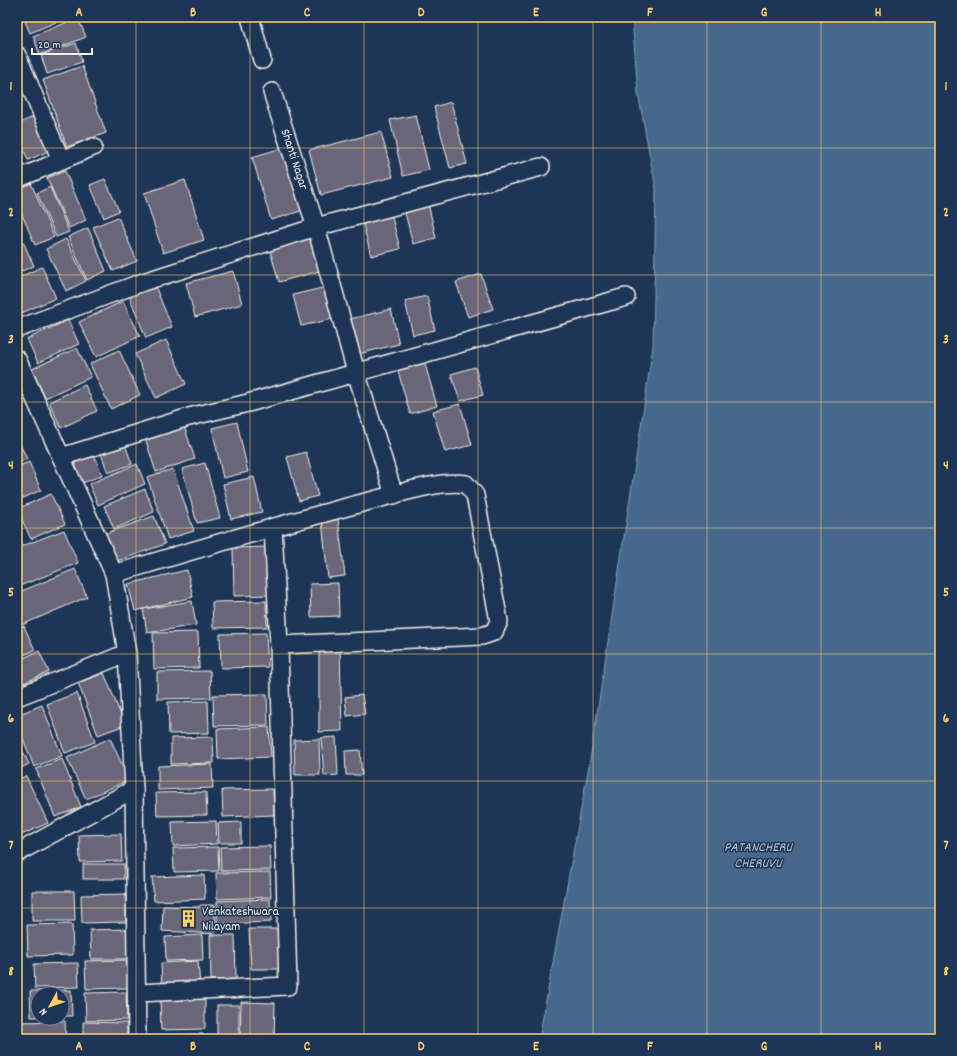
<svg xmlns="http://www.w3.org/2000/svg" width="957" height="1056" viewBox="0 0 957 1056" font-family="Dekko,sans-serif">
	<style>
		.water { fill: #45688c; stroke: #8b9fb1 }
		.building { fill: #6b6679; stroke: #f4f1e8 }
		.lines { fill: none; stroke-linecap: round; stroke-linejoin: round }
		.minor-casing { stroke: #f4f1e8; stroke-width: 20 }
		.minor { stroke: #1d3557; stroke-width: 17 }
		.grid { fill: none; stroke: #ffd166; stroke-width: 1; stroke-opacity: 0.55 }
		.labels { text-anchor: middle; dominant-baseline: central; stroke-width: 3; stroke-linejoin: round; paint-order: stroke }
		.street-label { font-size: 13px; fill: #f4f1e8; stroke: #1d3557 }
		.poi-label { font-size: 13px; fill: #f4f1e8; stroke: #1d3557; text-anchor: start }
		.water-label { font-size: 14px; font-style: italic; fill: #b7c1c8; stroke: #1d3557 }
		.neatline { fill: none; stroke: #ffd166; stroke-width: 1.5 }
		.grid-label { font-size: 13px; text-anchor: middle; font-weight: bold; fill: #ffd166 }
	</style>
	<rect width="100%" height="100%" fill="#1d3557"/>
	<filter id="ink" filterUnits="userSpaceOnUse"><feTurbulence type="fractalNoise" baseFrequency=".025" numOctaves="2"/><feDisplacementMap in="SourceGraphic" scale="8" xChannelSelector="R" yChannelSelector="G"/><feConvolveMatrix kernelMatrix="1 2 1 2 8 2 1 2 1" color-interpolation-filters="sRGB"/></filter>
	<g filter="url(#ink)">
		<polygon class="water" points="632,17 940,17 940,1039 539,1039 590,760 653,347 656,189 638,93"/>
		<g class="building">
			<polygon points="23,17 68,17 30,33"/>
			<polygon points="78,18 86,37 40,55 33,36"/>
			<polygon points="76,43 82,62 47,74 41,55"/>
			<polygon points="82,66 106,133 67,147 43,80"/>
			<polygon points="451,102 467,164 450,168 434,107"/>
			<polygon points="38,115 53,149 28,160 17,134 17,124"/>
			<polygon points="416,115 429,170 403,176 390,120"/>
			<polygon points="381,132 393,177 321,195 309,150"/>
			<polygon points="282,148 301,211 271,220 252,157"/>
			<polygon points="65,171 86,220 69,228 47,178"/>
			<polygon points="105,179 119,211 104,218 90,185"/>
			<polygon points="185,180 204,240 163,253 144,193"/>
			<polygon points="31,183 54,237 35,245 17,203 17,189"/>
			<polygon points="50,187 69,232 56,237 37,193"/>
			<polygon points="428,203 436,238 413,244 404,209"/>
			<polygon points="391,213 400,249 371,256 362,220"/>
			<polygon points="118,217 137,261 113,271 93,227"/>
			<polygon points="88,228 106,271 87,280 68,237"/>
			<polygon points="20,235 34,266 17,273 17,236"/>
			<polygon points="313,235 323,270 279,282 269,247"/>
			<polygon points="66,239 86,281 66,291 46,249"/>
			<polygon points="42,267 56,298 17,315 17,278"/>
			<polygon points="233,271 242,304 195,317 186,283"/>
			<polygon points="481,274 493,309 468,317 456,282"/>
			<polygon points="155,286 172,327 146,338 129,296"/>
			<polygon points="326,287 333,319 301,326 293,295"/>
			<polygon points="427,296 435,330 413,335 405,301"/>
			<polygon points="123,301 140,336 96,357 79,322"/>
			<polygon points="391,309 399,344 354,355 346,320"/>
			<polygon points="68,320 79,344 38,363 27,339"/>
			<polygon points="166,340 186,384 156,398 135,354"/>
			<polygon points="77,348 91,377 45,398 32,369"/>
			<polygon points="119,350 140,395 111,409 90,364"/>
			<polygon points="423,357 437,406 410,414 396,364"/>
			<polygon points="475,367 483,395 460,401 451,374"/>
			<polygon points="85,385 97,411 61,428 49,402"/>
			<polygon points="460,404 472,445 445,452 433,411"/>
			<polygon points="237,422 248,472 223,478 212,428"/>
			<polygon points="183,423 195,459 156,472 144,435"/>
			<polygon points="17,438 27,459 17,464"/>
			<polygon points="123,439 132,464 108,473 99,448"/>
			<polygon points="92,450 102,475 78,485 68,460"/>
			<polygon points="306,452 318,496 299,501 287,457"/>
			<polygon points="29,462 41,490 17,501 17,467"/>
			<polygon points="205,463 220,518 197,523 182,469"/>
			<polygon points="137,464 145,484 98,505 89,484"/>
			<polygon points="173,469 194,531 168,539 147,477"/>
			<polygon points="254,477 262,512 231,519 223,484"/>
			<polygon points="145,489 154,512 114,529 104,506"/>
			<polygon points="51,494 65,524 31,539 17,509"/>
			<polygon points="154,516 165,544 115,562 104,534"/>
			<polygon points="338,519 345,576 328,578 322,521"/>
			<polygon points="64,530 78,563 17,587 17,548"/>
			<polygon points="267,547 269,595 234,596 233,548"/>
			<polygon points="75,569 87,597 17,627 17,593"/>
			<polygon points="187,570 193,597 135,611 128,584"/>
			<polygon points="338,583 339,616 311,617 310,584"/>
			<polygon points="192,601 196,625 147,633 143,609"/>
			<polygon points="266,601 267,627 213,628 212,602"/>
			<polygon points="24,626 35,650 17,658 17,629"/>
			<polygon points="198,632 199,668 154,669 153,633"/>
			<polygon points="266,633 268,667 221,668 220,634"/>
			<polygon points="319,648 340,648 342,731 319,732"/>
			<polygon points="39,651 49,672 19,685 17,680 17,661"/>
			<polygon points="210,671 211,698 157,699 157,672"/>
			<polygon points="104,673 125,725 98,735 78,683"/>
			<polygon points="77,693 95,742 65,753 47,704"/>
			<polygon points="267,694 268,725 214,726 213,695"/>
			<polygon points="362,695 365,714 347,716 345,697"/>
			<polygon points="208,701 209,733 169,734 168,702"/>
			<polygon points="42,705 62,756 34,767 17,723 17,715"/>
			<polygon points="269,727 271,757 218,759 217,729"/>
			<polygon points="213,737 214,763 171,764 171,738"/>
			<polygon points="336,737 338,775 324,776 321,738"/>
			<polygon points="110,738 129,780 86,799 67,758"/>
			<polygon points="17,739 29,764 17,770"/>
			<polygon points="319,739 320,775 295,775 294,740"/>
			<polygon points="360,750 362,775 346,775 345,751"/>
			<polygon points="62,759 81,807 55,817 36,769"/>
			<polygon points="212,764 213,788 158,790 158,766"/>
			<polygon points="26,776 48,823 17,837 17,780"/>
			<polygon points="273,789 274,815 223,817 222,790"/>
			<polygon points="206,792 207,815 157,816 156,793"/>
			<polygon points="216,821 217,844 173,846 172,822"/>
			<polygon points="241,822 241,843 219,843 218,823"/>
			<polygon points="121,834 122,861 80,862 79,835"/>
			<polygon points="270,846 271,870 221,871 220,847"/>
			<polygon points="218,847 219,871 174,872 173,848"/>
			<rect x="83" y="864" width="41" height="15"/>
			<polygon points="270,872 271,897 217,899 216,873"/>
			<polygon points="204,875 205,899 154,901 152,877"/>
			<polygon points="32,891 74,891 75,921 32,921"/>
			<polygon points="126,894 126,922 82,923 81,895"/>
			<polygon points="270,899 271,922 217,924 217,901"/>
			<polygon points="201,905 215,905 215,934 162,931 163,906 198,907"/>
			<polygon points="72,924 73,955 28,956 27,925"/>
			<polygon points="129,929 130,959 91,959 90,930"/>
			<polygon points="249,929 278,929 279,969 251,969"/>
			<polygon points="202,935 203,960 166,961 165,937"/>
			<polygon points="210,935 235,935 236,979 211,980"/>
			<polygon points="127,960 128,988 86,989 85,961"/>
			<polygon points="198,961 200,986 162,988 161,963"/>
			<polygon points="78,963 79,987 35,988 34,964"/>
			<polygon points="71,990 72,1016 62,1016 62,994 38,994 38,1017 31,1017 30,991"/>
			<polygon points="126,992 127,1020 86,1021 85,993"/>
			<polygon points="205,999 205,1029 161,1030 160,1000"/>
			<polygon points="241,1002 275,1003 274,1039 240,1039"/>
			<rect x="217" y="1005" width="22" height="34"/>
			<polygon points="65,1021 66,1039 19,1039 18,1022"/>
			<polygon points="83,1022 127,1023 127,1039 83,1039"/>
			<polygon points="203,1034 203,1039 159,1039 159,1035"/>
		</g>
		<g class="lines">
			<defs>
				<g id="minor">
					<polyline points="250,17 262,60"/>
					<polyline points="17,55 61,160"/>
					<path id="s1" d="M272,92L316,227L356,372L394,495"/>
					<polyline points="17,179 93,147"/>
					<polyline points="17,329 143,282 316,227 541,167"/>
					<polyline points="17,359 114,574 127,653 134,789 137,1039"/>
					<polyline points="61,457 189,417 248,403 626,297"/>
					<path d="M114,574C198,549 281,524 366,502C394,495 438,480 466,484L475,495L499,621L494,632L482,636L279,645"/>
					<polyline points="17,697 127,653"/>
					<polyline points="17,853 134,789"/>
					<polyline points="137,993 288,986 279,645 273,527"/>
				</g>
			</defs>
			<use href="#minor" class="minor-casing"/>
			<use href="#minor" class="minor"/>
		</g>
	</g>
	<path class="grid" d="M136,17V1039M250,17V1039M364,17V1039M478,17V1039M593,17V1039M707,17V1039M821,17V1039M17,148H940M17,275H940M17,402H940M17,528H940M17,654H940M17,781H940M17,908H940"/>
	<defs>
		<symbol id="building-bare" viewBox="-9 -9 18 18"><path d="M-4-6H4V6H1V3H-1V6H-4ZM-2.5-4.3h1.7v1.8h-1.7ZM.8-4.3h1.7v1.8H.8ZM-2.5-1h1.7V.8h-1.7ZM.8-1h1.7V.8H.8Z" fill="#ffd166" stroke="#1d3557" stroke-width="2.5" paint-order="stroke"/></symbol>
	</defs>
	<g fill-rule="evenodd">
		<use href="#building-bare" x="176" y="906" width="25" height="25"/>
	</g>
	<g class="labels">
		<g class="street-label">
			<text stroke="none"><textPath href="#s1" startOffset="71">Shanti Nagar</textPath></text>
		</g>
		<g class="poi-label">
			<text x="202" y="912">Venkateshwara<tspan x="202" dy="15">Nilayam</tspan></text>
		</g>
		<g class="water-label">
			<text x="758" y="848">PATANCHERU<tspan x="758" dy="16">CHERUVU</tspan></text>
		</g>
	</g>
	<rect width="957" height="1056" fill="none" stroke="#1d3557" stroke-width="44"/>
	<g transform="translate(50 1006) rotate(230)"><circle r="19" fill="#1d3557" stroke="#738091"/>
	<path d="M0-3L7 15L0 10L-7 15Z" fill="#ffd166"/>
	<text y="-6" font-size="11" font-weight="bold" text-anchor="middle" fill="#f4f1e8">N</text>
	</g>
	<path d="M32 48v6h60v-6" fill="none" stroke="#f4f1e8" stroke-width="2"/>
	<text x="38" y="48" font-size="12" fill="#f4f1e8" stroke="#1d3557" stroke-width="3" paint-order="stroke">20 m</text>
	<rect x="22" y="22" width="913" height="1012" class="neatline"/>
	<g class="grid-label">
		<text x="79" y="16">A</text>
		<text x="193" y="16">B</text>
		<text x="307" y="16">C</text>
		<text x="421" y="16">D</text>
		<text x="536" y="16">E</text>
		<text x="650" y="16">F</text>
		<text x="764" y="16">G</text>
		<text x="878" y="16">H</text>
		<text x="11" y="90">1</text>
		<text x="946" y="90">1</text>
		<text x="11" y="216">2</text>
		<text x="946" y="216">2</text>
		<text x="11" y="343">3</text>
		<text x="946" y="343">3</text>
		<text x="11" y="469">4</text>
		<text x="946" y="469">4</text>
		<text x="11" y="596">5</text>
		<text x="946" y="596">5</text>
		<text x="11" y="722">6</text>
		<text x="946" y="722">6</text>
		<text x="11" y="849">7</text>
		<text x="946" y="849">7</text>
		<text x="11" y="975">8</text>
		<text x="946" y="975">8</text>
		<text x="79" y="1050">A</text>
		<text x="193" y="1050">B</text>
		<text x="307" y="1050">C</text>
		<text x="421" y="1050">D</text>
		<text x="536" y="1050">E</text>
		<text x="650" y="1050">F</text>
		<text x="764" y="1050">G</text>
		<text x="878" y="1050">H</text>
	</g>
</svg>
